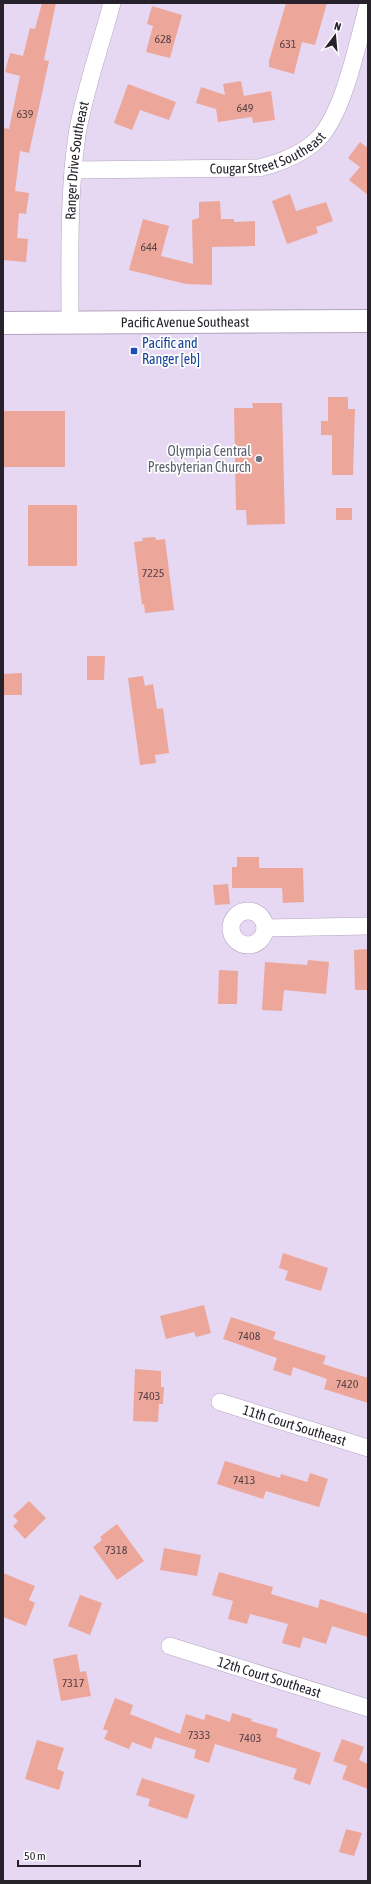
<svg xmlns="http://www.w3.org/2000/svg" width="371" height="1884" viewBox="0 0 371 1884" font-family="'Asap Condensed',sans-serif">
	<style>
		.building { fill: #eca79a }
		.lines { fill: none; stroke-linecap: round; stroke-linejoin: round }
		.minor-casing { stroke: #b3a4be; stroke-width: 18 }
		.secondary-casing { stroke: #b3a4be; stroke-width: 24 }
		.minor { stroke: #fff; stroke-width: 17 }
		.secondary { stroke: #fff; stroke-width: 22 }
		.transit-dot { fill: #1a4fb4; stroke: #fff; stroke-width: 1.5 }
		.worship-dot { fill: #6b7280; stroke: #fff; stroke-width: 1.5 }
		.labels { text-anchor: middle; dominant-baseline: central; stroke-width: 3.5; stroke-linejoin: round; paint-order: stroke }
		.number-label { font-size: 12px; fill: #584247 }
		.street-label { font-size: 14px; fill: #26212b; stroke: #fff }
		.transit-label { font-size: 14px; fill: #164399; stroke: #fff; text-anchor: start }
		.worship-label { font-size: 14px; fill: #5b616d; stroke: #fff; text-anchor: end }
	</style>
	<rect width="100%" height="100%" fill="#e6d7f2"/>
	<g class="building">
		<polygon points="42,3 56,3 44,60 49,61 29,153 20,151 15,191 29,193 26,214 19,213 17,238 28,239 26,262 3,260 3,128 9,129 20,76 5,72 10,53 23,56 30,28 35,29"/>
		<polygon points="286,3 327,3 315,45 302,42 294,74 269,67 269,61"/>
		<polygon points="152,6 182,15 170,58 146,52 153,26 147,24"/>
		<polygon points="241,81 244,96 271,91 275,120 253,123 252,117 218,122 216,109 196,103 201,87 225,95 223,84"/>
		<polygon points="128,84 176,102 169,120 140,110 132,130 114,123"/>
		<polygon points="360,142 368,148 368,195 349,180 360,167 348,158"/>
		<polygon points="290,194 296,211 326,202 333,221 316,227 318,233 287,244 272,201"/>
		<polygon points="220,201 221,219 234,219 234,222 255,221 255,246 212,247 212,285 186,284 129,270 143,219 169,226 161,256 193,264 192,220 199,218 199,202"/>
		<polygon points="328,397 348,397 348,409 355,409 353,475 332,475 332,435 321,435 321,421 328,421"/>
		<polygon points="252,403 282,403 285,524 247,525 246,510 236,510 234,408 253,408"/>
		<rect x="3" y="411" width="62" height="56"/>
		<rect x="28" y="505" width="49" height="61"/>
		<rect x="336" y="508" width="16" height="12"/>
		<polygon points="155,537 156,540 165,539 174,610 145,613 144,604 142,605 134,542 143,541 142,538"/>
		<polygon points="87,656 105,656 104,680 87,680"/>
		<polygon points="22,673 22,695 3,695 3,674"/>
		<polygon points="143,676 145,686 153,684 157,709 163,708 169,753 155,755 156,763 140,765 128,678"/>
		<polygon points="237,857 259,857 259,868 303,868 304,902 283,903 282,888 232,888 232,867 237,867"/>
		<polygon points="228,884 230,904 215,905 213,885"/>
		<polygon points="368,949 368,990 355,990 354,950"/>
		<polygon points="308,960 329,962 326,994 284,990 282,1011 262,1010 265,962 307,965"/>
		<polygon points="219,970 238,971 237,1004 218,1004"/>
		<polygon points="283,1253 328,1268 321,1291 285,1280 288,1271 279,1268"/>
		<polygon points="204,1305 211,1333 196,1337 194,1332 166,1339 160,1316"/>
		<polygon points="231,1317 276,1332 273,1339 326,1356 323,1364 368,1378 368,1403 324,1389 327,1379 293,1367 291,1376 273,1370 277,1358 223,1339"/>
		<polygon points="135,1369 161,1371 161,1387 164,1387 163,1404 159,1404 158,1422 133,1421"/>
		<polygon points="225,1461 280,1478 281,1474 307,1482 310,1473 328,1479 319,1507 266,1491 263,1499 217,1484"/>
		<polygon points="29,1501 46,1518 25,1539 13,1526 18,1521 13,1516"/>
		<polygon points="117,1524 144,1561 117,1580 93,1547 102,1540 100,1537"/>
		<polygon points="164,1548 201,1555 197,1576 160,1570"/>
		<polygon points="219,1572 273,1587 271,1594 318,1608 320,1599 368,1614 368,1637 332,1626 326,1644 303,1637 300,1648 282,1643 288,1624 250,1614 247,1624 228,1619 233,1601 212,1595"/>
		<polygon points="3,1573 35,1586 29,1600 35,1603 26,1626 3,1617"/>
		<polygon points="80,1595 102,1603 90,1635 68,1626"/>
		<polygon points="77,1654 80,1672 86,1671 91,1696 61,1701 53,1659"/>
		<polygon points="115,1698 133,1705 130,1714 180,1734 186,1714 204,1720 206,1714 230,1722 232,1713 252,1719 251,1721 278,1729 276,1737 321,1753 310,1785 293,1779 297,1769 215,1744 209,1763 194,1758 196,1750 155,1737 151,1749 132,1742 129,1749 104,1739 108,1731 103,1729"/>
		<polygon points="342,1739 364,1747 359,1760 368,1764 368,1789 342,1779 347,1766 333,1761"/>
		<polygon points="37,1740 64,1748 57,1769 64,1772 59,1790 25,1779"/>
		<polygon points="142,1778 195,1795 187,1819 148,1806 150,1799 136,1795"/>
		<polygon points="346,1829 362,1833 354,1856 339,1852"/>
	</g>
	<g class="lines">
		<defs>
			<g id="minor">
				<path id="s1" d="M73,170L259,168C279,163 303,154 318,139C344,113 358,41 368,5"/>
				<path id="s2" d="M70,323C70,261 68,197 77,135C84,92 101,45 112,3"/>
				<circle cx="248" cy="928" r="17"/>
				<polyline points="265,928 368,926"/>
				<path id="s3" d="M220,1402L368,1448"/>
				<path id="s4" d="M170,1646L368,1708"/>
			</g>
			<g id="secondary">
				<path id="s5" d="M3,323L368,321"/>
			</g>
		</defs>
		<use href="#minor" class="minor-casing"/>
		<use href="#secondary" class="secondary-casing"/>
		<use href="#minor" class="minor"/>
		<use href="#secondary" class="secondary"/>
	</g>
	<rect class="transit-dot" x="130" y="347" width="8" height="8" rx="2"/>
	<circle class="worship-dot" cx="259" cy="459" r="4"/>
	<g class="labels">
		<g class="number-label">
			<text x="163" y="39">628</text>
			<text x="288" y="44">631</text>
			<text x="245" y="108">649</text>
			<text x="25" y="114">639</text>
			<text x="149" y="247">644</text>
			<text x="153" y="573">7225</text>
			<text x="249" y="1336">7408</text>
			<text x="347" y="1384">7420</text>
			<text x="149" y="1396">7403</text>
			<text x="244" y="1480">7413</text>
			<text x="116" y="1550">7318</text>
			<text x="73" y="1683">7317</text>
			<text x="199" y="1735">7333</text>
			<text x="250" y="1738">7403</text>
		</g>
		<g class="street-label">
			<text stroke="none"><textPath href="#s1" startOffset="198">Cougar Street Southeast</textPath></text>
			<text stroke="none"><textPath href="#s2" startOffset="163">Ranger Drive Southeast</textPath></text>
			<text stroke="none"><textPath href="#s5" startOffset="182">Pacific Avenue Southeast</textPath></text>
			<text stroke="none"><textPath href="#s3" startOffset="78">11th Court Southeast</textPath></text>
			<text stroke="none"><textPath href="#s4" startOffset="104">12th Court Southeast</textPath></text>
		</g>
		<g class="transit-label">
			<text x="142" y="343">Pacific and<tspan x="142" dy="16">Ranger [eb]</tspan></text>
		</g>
		<g class="worship-label">
			<text x="251" y="451">Olympia Central<tspan x="251" dy="16">Presbyterian Church</tspan></text>
		</g>
	</g>
	<rect width="371" height="1884" fill="none" stroke="#26212b" stroke-width="8"/>
	<g transform="translate(335 36) rotate(16)" stroke="#ffffff" stroke-width="3" paint-order="stroke">
	<path d="M0-3L7 15L0 10L-7 15Z" fill="#26212b"/>
	<text y="-6" font-size="11" font-weight="bold" text-anchor="middle" fill="#26212b">N</text>
	</g>
	<path d="M18 1860v6h122v-6" fill="none" stroke="#26212b" stroke-width="2"/>
	<text x="24" y="1860" font-size="12" fill="#26212b" stroke="#ffffff" stroke-width="3" paint-order="stroke">50 m</text>
</svg>
